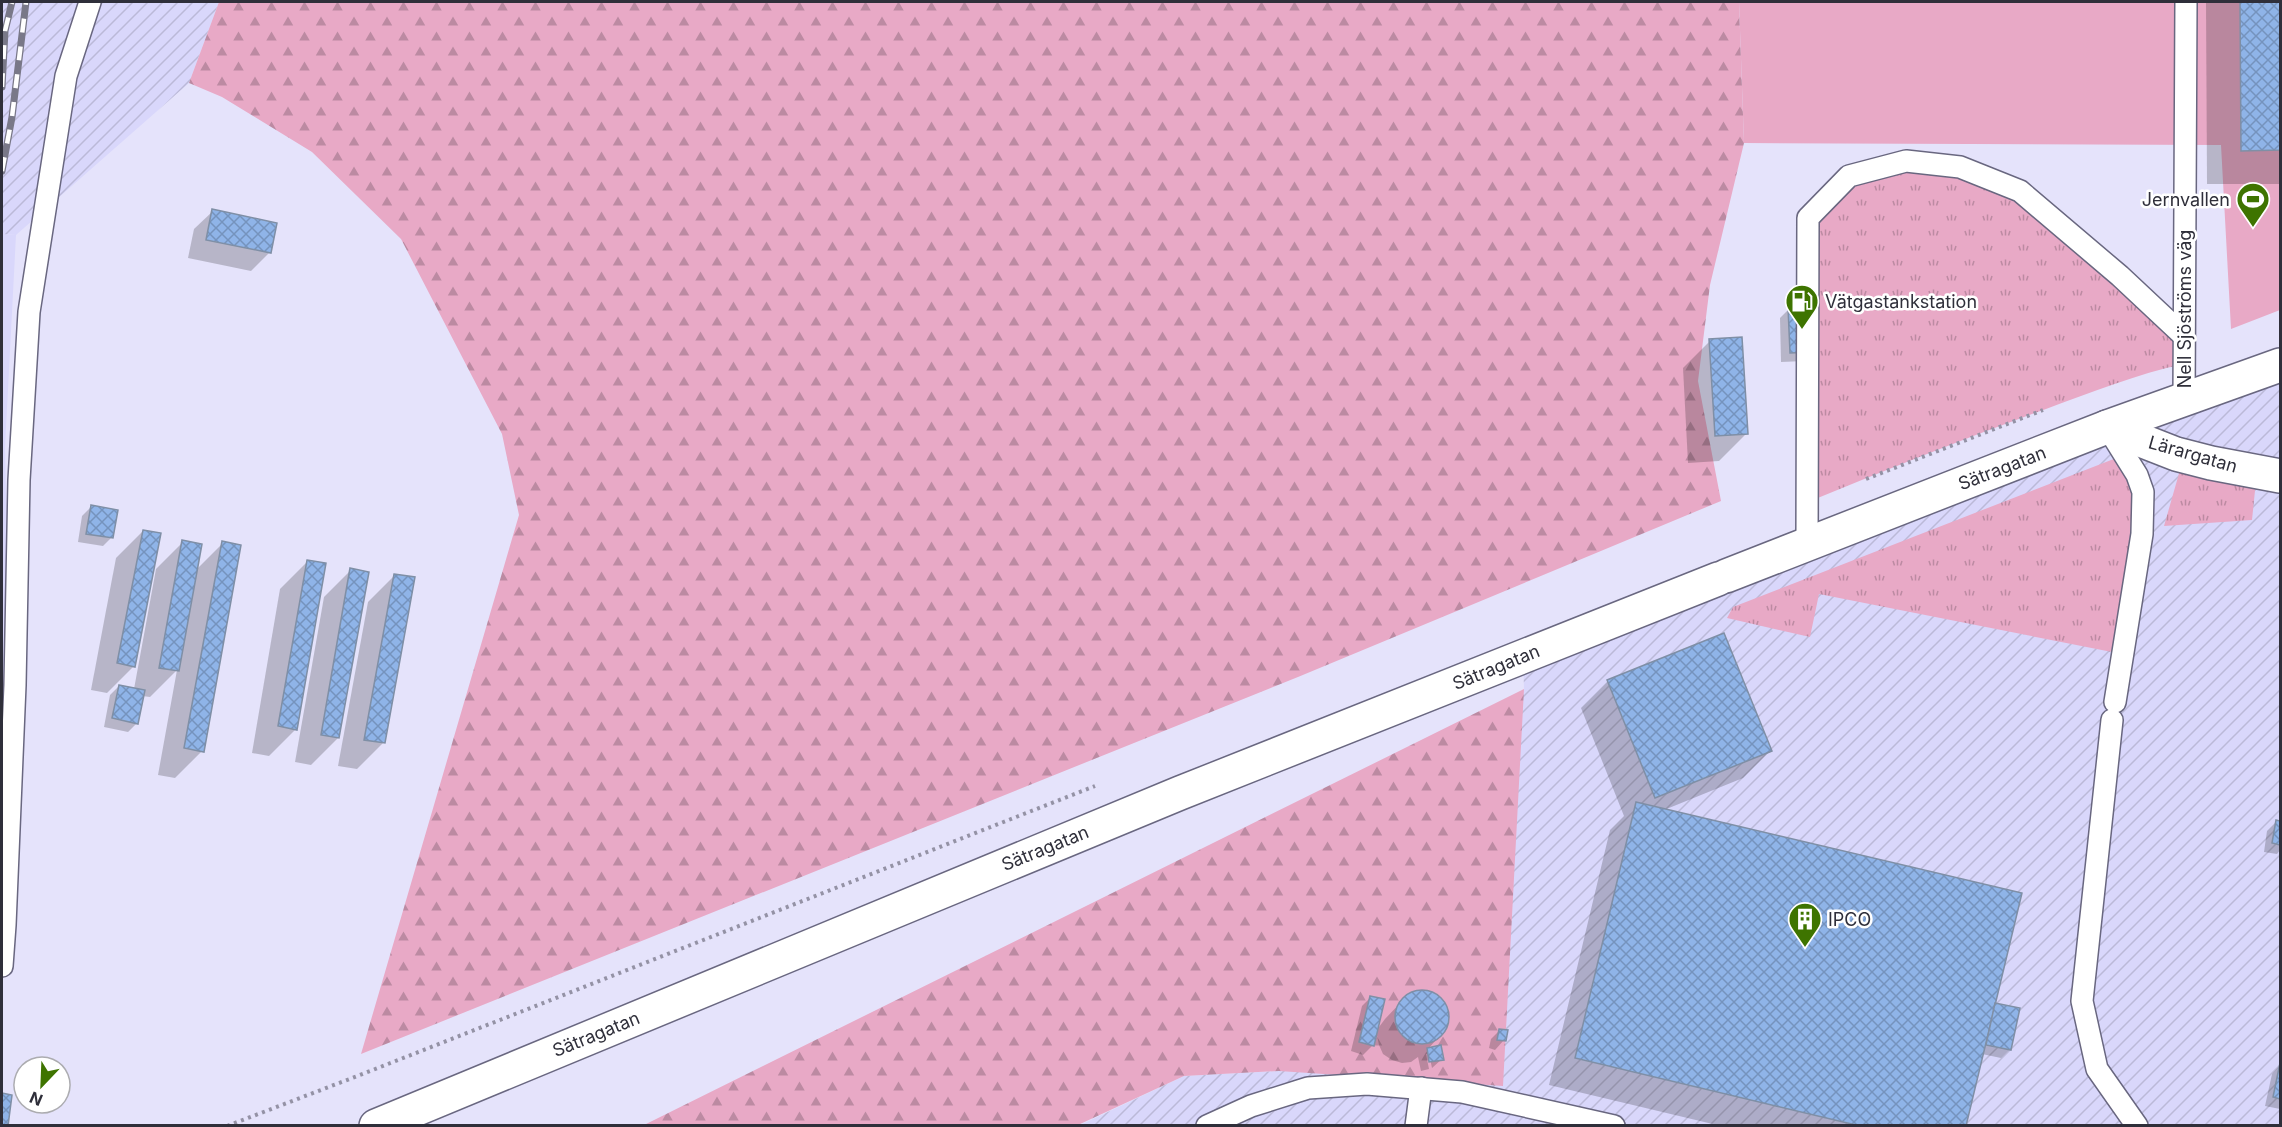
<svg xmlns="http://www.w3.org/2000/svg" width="2282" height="1127" viewBox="0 0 2282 1127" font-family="Inter,sans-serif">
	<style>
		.built { fill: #d9d7fb }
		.industrial { fill: url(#industrial-furrows) }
		.grass { fill: url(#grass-tufts) }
		.forest { fill: url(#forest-firs) }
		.park { fill: #e8a9c6 }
		.shadow { fill: #0003 }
		.building { fill: url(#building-cross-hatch); stroke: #7f8fa6; stroke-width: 1.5 }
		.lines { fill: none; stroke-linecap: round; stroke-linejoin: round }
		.lane-casing { stroke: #696780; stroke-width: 24 }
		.street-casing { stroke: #696780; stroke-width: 36 }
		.secondary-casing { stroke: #696780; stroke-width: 36 }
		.path { stroke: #9492a5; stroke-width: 4; stroke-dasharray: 3 4.5; stroke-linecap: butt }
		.lane { stroke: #fff; stroke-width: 21 }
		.street { stroke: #fff; stroke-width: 33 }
		.secondary { stroke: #fff; stroke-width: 33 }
		.rail-casing { stroke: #797888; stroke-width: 7 }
		.rail { stroke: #fff; stroke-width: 4.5; stroke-dasharray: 14; stroke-linecap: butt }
		.labels { text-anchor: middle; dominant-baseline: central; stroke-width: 5; stroke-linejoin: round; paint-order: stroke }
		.poi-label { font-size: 18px; fill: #2f2f3a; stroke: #fff; text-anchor: start }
		.street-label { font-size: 18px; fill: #2f2f3a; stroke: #fff }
	</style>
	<defs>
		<pattern id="industrial-furrows" width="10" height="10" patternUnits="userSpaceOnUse" patternTransform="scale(1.5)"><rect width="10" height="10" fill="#d9d7fb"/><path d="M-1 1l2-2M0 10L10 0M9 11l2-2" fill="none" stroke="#bbb9d8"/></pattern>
		<pattern id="grass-tufts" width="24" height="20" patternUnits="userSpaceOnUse" patternTransform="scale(1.5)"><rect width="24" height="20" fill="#e8a9c6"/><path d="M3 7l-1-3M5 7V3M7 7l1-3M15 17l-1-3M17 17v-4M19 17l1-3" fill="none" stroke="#bc8aa2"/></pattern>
		<pattern id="forest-firs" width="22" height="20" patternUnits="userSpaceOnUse" patternTransform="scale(1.5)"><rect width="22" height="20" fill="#e8a9c6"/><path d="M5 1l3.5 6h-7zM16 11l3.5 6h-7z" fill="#bc8aa2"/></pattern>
		<pattern id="building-cross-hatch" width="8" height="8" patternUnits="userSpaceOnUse" patternTransform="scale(1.5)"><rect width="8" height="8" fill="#8fb4e8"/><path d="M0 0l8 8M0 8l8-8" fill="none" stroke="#7593bd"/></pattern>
	</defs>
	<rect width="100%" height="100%" fill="#e5e3fb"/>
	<polygon class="built" points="2,234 16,235 5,447 9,640 2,692"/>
	<g class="industrial">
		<polygon points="2,2 219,2 189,83 16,235 2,234"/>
		<polygon points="2280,365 2280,1125 1078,1126 1184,1076 1279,1071 1524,689 1523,656"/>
	</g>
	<g class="grass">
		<path d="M1906,161L2020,191L2184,336V364C2137,374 2092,392 2046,409C1966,438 1887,470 1808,502V218L1849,176Z"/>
		<polygon points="2124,455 2137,475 2122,654 1819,594 1810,637 1727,618 1733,607"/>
		<polygon points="2184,456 2257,471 2252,520 2164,526"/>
	</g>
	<g class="forest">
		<polygon points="219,2 1739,2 1744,143 1710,285 1698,381 1721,501 1298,677 361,1054 519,515 502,434 401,239 312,152 222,97 189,83"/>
		<polygon points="1524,689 1503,1086 1279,1071 1184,1076 1078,1125 642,1126"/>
	</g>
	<polygon class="park" points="1739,2 2280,2 2280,310 2231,329 2221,145 1744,143"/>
	<g class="shadow">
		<polygon points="2206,2 2280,2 2280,184 2207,184"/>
		<polygon points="213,211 269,253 251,271 188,258 194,229"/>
		<polygon points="1789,309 1805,361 1781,362 1780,318"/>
		<polygon points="1710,341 1746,434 1719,461 1688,463 1683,368"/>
		<polygon points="91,507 112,537 103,546 78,542 82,516"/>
		<polygon points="143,531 134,666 107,693 91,690 116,558"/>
		<polygon points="183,542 196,570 223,543 202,751 175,778 158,775 177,670 150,697 142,696 137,723 128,732 104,727 110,695 119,686 134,689 156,569"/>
		<polygon points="307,562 296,729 269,756 252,753 280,589"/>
		<polygon points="351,570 338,738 311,765 295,762 324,597"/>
		<polygon points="395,575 384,742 357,769 338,766 368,602"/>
		<polygon points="1608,681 1770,751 1743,778 1664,810 1994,1004 2010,1049 2001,1058 1982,1054 1965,1126 1721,1126 1549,1085 1610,830 1624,816 1581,708"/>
		<polygon points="2276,822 2280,823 2280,850 2277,854 2264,852 2267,831"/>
		<polygon points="1423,992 1433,994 1442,1000 1447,1008 1448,1018 1446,1029 1427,1050 1440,1047 1442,1059 1432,1068 1429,1054 1426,1054 1429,1069 1421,1071 1418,1057 1411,1062 1402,1063 1392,1060 1383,1054 1379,1045 1376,1031 1385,1019 1404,999 1412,994"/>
		<polygon points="1371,997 1383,1000 1372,1046 1363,1055 1351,1051 1362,1006"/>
		<polygon points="1500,1030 1504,1040 1495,1050 1489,1048 1491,1039"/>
		<polygon points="2280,1065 2280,1109 2265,1106 2272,1074"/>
	</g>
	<g class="building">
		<polygon points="2240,2 2280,2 2280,150 2241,151"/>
		<polygon points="212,209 277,223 271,253 206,240"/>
		<polygon points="1814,306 1816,352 1790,353 1788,307"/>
		<polygon points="1742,337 1748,434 1715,436 1709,339"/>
		<polygon points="91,505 118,510 113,538 86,534"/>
		<polygon points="143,530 161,533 135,667 117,663"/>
		<polygon points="182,540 202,544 179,671 159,668"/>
		<polygon points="222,541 241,545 204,752 184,748"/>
		<polygon points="307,560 326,563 297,730 278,726"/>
		<polygon points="350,568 369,572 339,738 321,735"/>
		<polygon points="394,574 415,577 385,743 364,740"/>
		<polygon points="1724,633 1772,751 1655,798 1607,680"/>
		<polygon points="119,685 145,690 138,724 112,718"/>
		<polygon points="1636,802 2022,893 1966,1126 1860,1126 1575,1058"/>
		<polygon points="2276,820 2280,821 2280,845 2272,843"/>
		<circle cx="1422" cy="1017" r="27"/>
		<polygon points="1370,996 1385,999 1374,1046 1359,1042"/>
		<polygon points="1995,1003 2020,1008 2011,1050 1986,1045"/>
		<polygon points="1499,1029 1508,1030 1506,1041 1497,1040"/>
		<polygon points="1441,1045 1444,1060 1429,1062 1427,1048"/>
		<polygon points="2280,1063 2280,1099 2273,1097"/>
		<polygon points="2,1093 12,1095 8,1126 2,1126"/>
	</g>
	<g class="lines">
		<defs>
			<g id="lane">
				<polyline points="2184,400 2186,2"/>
				<polyline points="2107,427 2137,475 2143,492 2142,534 2115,702"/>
				<polyline points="1807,543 1808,218 1849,176 1906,161 1960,167 2020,191 2120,276 2184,336"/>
				<polyline points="2112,720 2082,1001 2097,1069 2137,1126"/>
				<polyline points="2,966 5,925 15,685 19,480 29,312 66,76 90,2"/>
				<polyline points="1207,1126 1251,1106 1308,1088 1367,1084 1462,1092 1614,1126"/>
				<polyline points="1416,1126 1421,1088"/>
			</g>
			<polyline id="street" points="2107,427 2176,454 2211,463 2280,476"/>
			<g id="secondary">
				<polyline points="1726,576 2107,427 2280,365"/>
				<polyline points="376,1126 1180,793 1718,579"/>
			</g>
		</defs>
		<use href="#lane" class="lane-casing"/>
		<use href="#street" class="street-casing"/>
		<use href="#secondary" class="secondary-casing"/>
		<g class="path">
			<polyline points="1866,479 2043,410"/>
			<polyline points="227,1126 360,1075 1095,786"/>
		</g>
		<use href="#lane" class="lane"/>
		<use href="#street" class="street"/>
		<use href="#secondary" class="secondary"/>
		<defs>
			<g id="rail">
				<polyline points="2,87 5,31 12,2"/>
				<polyline points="2,171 12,117 26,2"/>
			</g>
		</defs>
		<use href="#rail" class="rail-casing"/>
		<use href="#rail" class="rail"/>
	</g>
	<defs>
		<symbol id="stadium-pin" viewBox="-11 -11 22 30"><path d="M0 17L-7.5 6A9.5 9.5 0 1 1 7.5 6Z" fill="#3e7400" stroke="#fff"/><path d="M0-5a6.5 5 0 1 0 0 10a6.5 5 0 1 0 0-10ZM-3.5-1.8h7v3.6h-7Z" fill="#fff"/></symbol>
		<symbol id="fuel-pin" viewBox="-11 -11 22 30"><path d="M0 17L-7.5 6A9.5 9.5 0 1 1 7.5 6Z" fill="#3e7400" stroke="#fff"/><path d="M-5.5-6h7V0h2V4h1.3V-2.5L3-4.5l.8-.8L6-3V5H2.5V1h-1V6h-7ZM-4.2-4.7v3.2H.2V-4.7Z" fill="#fff"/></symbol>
		<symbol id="building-pin" viewBox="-11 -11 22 30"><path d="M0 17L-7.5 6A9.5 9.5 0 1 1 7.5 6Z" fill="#3e7400" stroke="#fff"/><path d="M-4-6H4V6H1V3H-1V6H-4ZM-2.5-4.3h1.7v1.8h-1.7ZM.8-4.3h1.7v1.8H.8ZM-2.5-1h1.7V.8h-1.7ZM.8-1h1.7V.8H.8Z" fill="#fff"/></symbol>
	</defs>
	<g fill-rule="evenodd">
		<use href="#stadium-pin" x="2234" y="180" width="38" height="52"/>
		<use href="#fuel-pin" x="1783" y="282" width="38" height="52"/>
		<use href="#building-pin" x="1786" y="900" width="38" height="52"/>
	</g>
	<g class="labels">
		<g class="poi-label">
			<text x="2230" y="199" text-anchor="end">Jernvallen</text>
			<text x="1825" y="301">Vätgastankstation</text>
			<text x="1828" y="919">IPCO</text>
		</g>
		<g class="street-label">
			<text transform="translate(2184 309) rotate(-90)">Nell Sjöströms väg</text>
			<text transform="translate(2193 454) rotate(16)">Lärargatan</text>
			<text transform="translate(2002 468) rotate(-21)">Sätragatan</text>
			<text transform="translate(1496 667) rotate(-22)">Sätragatan</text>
			<text transform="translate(1045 848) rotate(-22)">Sätragatan</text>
			<text transform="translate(596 1034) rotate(-22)">Sätragatan</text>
		</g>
	</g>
	<rect width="2282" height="1127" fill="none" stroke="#2f2f3a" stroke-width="6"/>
	<g transform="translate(42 1085) rotate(203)"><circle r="28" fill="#ffffff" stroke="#acacb0" stroke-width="1.5"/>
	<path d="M0-4.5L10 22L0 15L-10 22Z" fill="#3e7400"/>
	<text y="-9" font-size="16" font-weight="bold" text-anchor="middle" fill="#2f2f3a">N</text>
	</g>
</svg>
